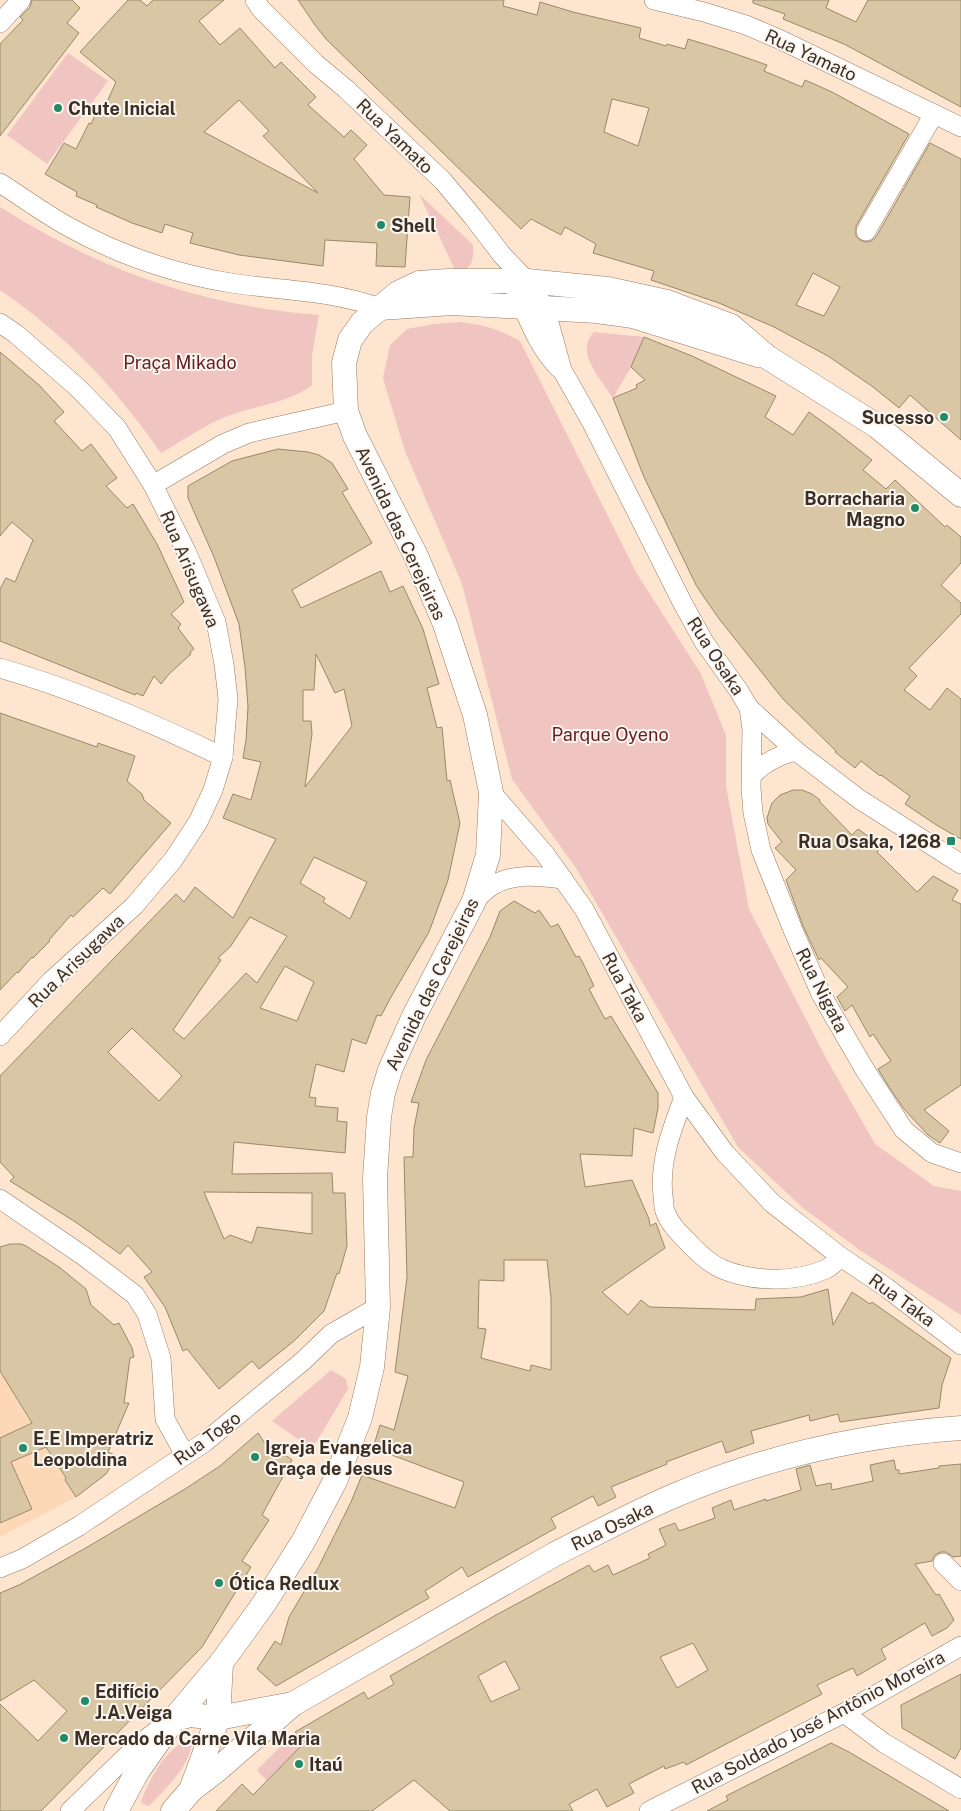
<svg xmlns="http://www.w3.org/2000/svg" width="961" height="1811" viewBox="0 0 961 1811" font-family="'Public Sans',sans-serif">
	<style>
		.built { fill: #fdd8b7 }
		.green { fill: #f0c4c1 }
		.building { fill: #d8c6a4; stroke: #998968; fill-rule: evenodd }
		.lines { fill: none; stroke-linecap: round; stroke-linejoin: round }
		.minor-casing { stroke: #987c63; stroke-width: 20 }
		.major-casing { stroke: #987c63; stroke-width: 25 }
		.minor { stroke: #fff; stroke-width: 19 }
		.major { stroke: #fff; stroke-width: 24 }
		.poi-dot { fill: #218a66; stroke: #fcf6f0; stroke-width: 2 }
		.labels { text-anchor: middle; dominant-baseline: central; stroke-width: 4; stroke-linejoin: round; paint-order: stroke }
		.street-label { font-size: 18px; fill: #3b2f25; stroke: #fcf6f0 }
		.poi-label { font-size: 18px; font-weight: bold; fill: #3b2f25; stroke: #fcf6f0; text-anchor: start }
		.park-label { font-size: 18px; fill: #671c1f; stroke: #fcf6f0 }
	</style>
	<rect width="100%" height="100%" fill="#fee5cf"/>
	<polygon class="built" points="0,1345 35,1367 11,1390 76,1497 0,1537"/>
	<g class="green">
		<polygon points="68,53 108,81 47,164 7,135"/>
		<path d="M419,194L473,245C474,258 472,272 456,272Z"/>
		<path d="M0,207C99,270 202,306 319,315L312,355V385C292,402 250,407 225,417C203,426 182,441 161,453C114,386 68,337 0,290Z"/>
		<path d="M460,322C484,325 499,329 520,341L636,572L701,674L726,735V786L749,909L827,1060L875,1144L934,1186L961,1191V1315L861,1251L803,1208L738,1147L576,868L512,779L462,584L405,451L383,378L390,345L407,329L434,324Z"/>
		<path d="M594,332L644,337L631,367L613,398C601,379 574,352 594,332Z"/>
		<polygon points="331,1370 346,1379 348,1389 312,1449 272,1421"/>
		<polygon points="289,1738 299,1748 267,1781 257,1770"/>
		<path d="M188,1739L192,1742C189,1768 165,1789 149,1806L143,1804L141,1801C151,1777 164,1751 188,1739Z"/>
	</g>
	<g class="building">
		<polygon points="32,0 72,0 80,8 67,23 79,33 0,136 0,44 23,20 20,17 30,7"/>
		<path d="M128,0H140L147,6L153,0H224L199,21L220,45L240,28L275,68L281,62L316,97L308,105L344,137L351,130L367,145L354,159L384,195L410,197L405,267L376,266L377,243L325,240L323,266L239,255L190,243L193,233L165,224L162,233L132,223L96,207L97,205L76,196L77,192L45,174L64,143L76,149L89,123L91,124L96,113L101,115L116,82L80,52ZM239,100L269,131L263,136L318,193L204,132Z"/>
		<path d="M298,0H504L503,6L537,15L540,2L573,12L641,28L639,38L666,46L667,44L685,49L688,39L727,51L767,65L764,71L802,87L805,80L832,92L909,134L856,226V236L860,240L865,242L871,241L876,237L930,143L961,159V440L910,395L899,408L873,387L828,356L774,327L719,303L651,280L654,271L593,253L596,244L565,227L561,235L531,219L521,229L326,39L315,25ZM612,99L649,108L638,146L604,132ZM813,273L840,287L824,316L796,305Z"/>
		<polygon points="753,0 829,0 826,8 856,22 868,0 961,0 961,107 844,44 783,19 785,14 753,3"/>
		<polygon points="644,337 692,356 776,396 765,417 793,435 809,412 834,430 872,460 863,470 886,489 895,480 945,527 947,525 961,537 961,563 941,585 961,603 961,614 909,668 917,676 904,690 930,710 947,688 961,699 961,839 938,826 905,804 910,796 881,775 880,776 861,761 855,768 835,752 836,751 783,699 720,620 706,600 696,585 644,477 613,398 637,388 636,385 645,380 631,367"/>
		<polygon points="0,352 39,385 64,412 54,421 82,451 91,444 117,478 106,486 127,508 133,504 157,544 178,589 184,602 171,614 181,624 178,628 194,649 190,652 191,654 169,674 161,684 154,676 143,696 136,693 135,695 0,641 0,589 6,578 15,582 33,540 12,522 0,536"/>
		<path d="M278,449L308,452L319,455L332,463L348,489L342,492L372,543L292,590L301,608L381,571L390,592L403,586L423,629L439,684L427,688L437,728L442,727L447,781L450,780L460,823L448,880L429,932L391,997L381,1016L377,1015L366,1044L352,1039L344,1072L316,1064L309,1097L316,1098L315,1106L338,1108L337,1121L347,1122L345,1153L234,1142L232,1174L332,1173L333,1193H345L347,1246L339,1274L337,1273L324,1311L294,1341L259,1369L252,1361L219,1389L187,1349L183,1351L165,1307L144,1277L152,1272L128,1245L120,1254L77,1223L10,1181L14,1177L0,1162V1076L176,894L184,902L195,887L233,918L276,839L223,818L233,794L251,800L261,762L243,758L246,740L248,707L245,667L239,624L214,557L188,498V486L232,461ZM316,654L335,693L344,689L352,726L305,787L312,734L311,721H303V690H314ZM314,857L367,882L350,919L323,902L325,898L300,883ZM250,917L287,936L257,983L246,973L184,1039L173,1030L221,960L218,958L230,947ZM285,966L314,982L297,1021L260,1008ZM132,1028L182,1076L159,1101L108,1052ZM204,1192L312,1193V1234L257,1227L252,1243L230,1235L224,1239Z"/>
		<polygon points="0,713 97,747 98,743 135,756 127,781 142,794 144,800 171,823 110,894 103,888 73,917 71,915 49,940 50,941 33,958 32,957 18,973 17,972 0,990"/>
		<polygon points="793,790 802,790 812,794 820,800 819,801 852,835 858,829 882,846 877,852 917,892 933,876 958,890 952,900 961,904 961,1085 924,1110 949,1131 940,1143 928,1135 904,1109 889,1087 878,1069 891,1061 873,1034 870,1037 852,1005 845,1011 837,997 848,987 821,958 819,960 803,926 786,880 796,870 775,848 782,842 768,824 767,818 772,803 780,795"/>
		<path d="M514,901L535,913L539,910L551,927L558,924L576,957L579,956L583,963L594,986L589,989L605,1019L611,1016L658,1093V1108L653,1133L634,1128L632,1156L580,1154L585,1187L632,1180L649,1219L650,1226L656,1223L665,1248L602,1292L628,1315L641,1300L650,1307L755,1310L756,1299L801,1297L828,1289L833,1325L852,1292L870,1304L872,1302L951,1358L942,1385L939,1408L840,1422L838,1414L810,1421L809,1415L751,1431L754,1443L726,1453L722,1441L666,1462L667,1464L611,1487L616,1497L598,1506L593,1496L551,1518L556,1528L468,1577L462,1567L425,1591L429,1598L276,1686L257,1669L275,1641L281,1645L289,1617L318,1568L351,1502L362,1475L455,1508L464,1482L373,1448L380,1425L394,1430L408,1376L395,1372L407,1277L404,1157H413L414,1128L419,1103L411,1102L426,1060L490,937L500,911ZM504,1260H547L551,1298V1370L531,1365L530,1371L481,1358L486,1329L478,1328L479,1280L504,1281Z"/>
		<polygon points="10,1244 21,1244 26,1246 59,1267 86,1289 91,1305 114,1325 119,1323 132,1348 134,1357 130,1358 124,1403 129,1403 108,1452 117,1456 106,1474 76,1497 65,1480 66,1478 46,1447 11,1462 32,1509 0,1523 0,1438 32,1423 0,1371 0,1247"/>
		<polygon points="258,1433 267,1446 270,1443 292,1460 262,1515 269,1520 242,1561 251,1567 202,1647 41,1811 0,1811 0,1704 38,1741 67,1711 34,1680 0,1701 0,1593 19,1585 84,1549 185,1489 220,1466"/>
		<path d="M894,1460L896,1470H899V1474L939,1468V1466L961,1464V1556L953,1557L946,1552H941L935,1555L932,1561L915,1564L936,1595L939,1594L954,1620L947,1628L932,1636L925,1623L881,1649L886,1659L857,1676L853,1668L817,1685L822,1694L686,1765L684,1762L665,1769L664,1766L629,1784L634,1793L607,1807L597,1789L569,1804L573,1811H450L414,1780L372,1811H216L242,1784L253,1795L305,1742L295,1732L364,1692L368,1699L394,1684L390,1676L496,1615L589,1565L594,1572L608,1565L613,1575L650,1558L648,1554L666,1545L659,1529L675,1523L679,1531L715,1518L712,1508L731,1500L734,1510L766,1499V1501L801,1490L796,1469L810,1465L816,1486L831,1483L832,1490L873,1481L870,1465ZM693,1643L708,1670L677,1688L660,1657ZM505,1661L520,1689L491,1702L478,1676Z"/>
		<polygon points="961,1674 961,1748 955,1759 902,1728 901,1705"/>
		<polygon points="831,1743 849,1752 949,1811 707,1811 728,1800 726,1796"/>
	</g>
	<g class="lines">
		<defs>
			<g id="minor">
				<polyline points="255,0 261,9 316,64 346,89 443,181 473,217 502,255 527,281 545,308 562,370 592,423 682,602 704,642 739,691 749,708 796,751 859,799 961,864"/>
				<polyline points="654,0 704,12 746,25 781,40 961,127"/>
				<polyline points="0,23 21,0"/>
				<path d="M0,183C22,197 44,213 67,226C117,254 175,274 231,283C283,291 331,290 380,308"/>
				<polyline points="866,231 934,114"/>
				<path d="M511,281C526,311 535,344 559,368"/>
				<polyline points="0,323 16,334 77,387 117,428 153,485 187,553 216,622 224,664 228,699 223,757 213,790 198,822 173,860 134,906 51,981 0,1036"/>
				<polyline points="153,485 223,444 249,433 346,411"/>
				<path d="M0,668C77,690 151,722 223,757"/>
				<polyline points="749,708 752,729 751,788 753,813 761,850 793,930 821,994 865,1070 904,1130 932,1153 961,1163"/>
				<path d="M752,775C765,762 778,755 796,751"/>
				<polyline points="491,792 545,854 584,909 684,1097 725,1153 772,1203 841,1257 887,1288 961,1345"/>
				<path d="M474,901C480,896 486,889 493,885C514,873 539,876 563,879"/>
				<path d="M684,1097C672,1129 659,1161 663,1196C664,1200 663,1206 665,1211C669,1223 678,1232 687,1241C697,1252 708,1263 722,1269C753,1282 795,1283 826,1269C832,1266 836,1261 841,1257"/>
				<polyline points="0,1199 85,1257 135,1295 147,1314 161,1358 165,1419 185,1455"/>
				<polyline points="943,1563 961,1581"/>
				<polyline points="0,1568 22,1559 79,1526 205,1442 303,1361 331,1334 378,1307"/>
				<polyline points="844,1713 884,1743 961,1789"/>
				<polyline points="70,1811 138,1745 167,1723"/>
				<polyline points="649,1811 844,1713 961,1646"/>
			</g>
			<g id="major">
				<polyline points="380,308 452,303 597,311 633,316 758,355"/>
				<polyline points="174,1719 190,1715 218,1718 293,1704"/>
				<polyline points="191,1790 218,1718 221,1663"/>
				<polyline points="116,1811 137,1772 174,1719 221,1663 263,1605 303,1542 335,1481 360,1418 372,1367 378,1307 375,1178 379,1117 383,1093 390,1070 414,1016 474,901 488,855 491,792 475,715 445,624 416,556 355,436 346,411 344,363 350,340 362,323 398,293 419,283 448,281 527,281 608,289 667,302 731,326 767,357 877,426 961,495"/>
				<path d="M173,1811L191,1790L217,1770L293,1704L555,1554C593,1535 632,1514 671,1497C763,1457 861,1435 961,1428"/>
			</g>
		</defs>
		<use href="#minor" class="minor-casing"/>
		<use href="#major" class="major-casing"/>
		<use href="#minor" class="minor"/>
		<use href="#major" class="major"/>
	</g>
	<g class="poi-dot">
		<circle cx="58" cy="108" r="5"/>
		<circle cx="381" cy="225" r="5"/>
		<circle cx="944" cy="417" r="5"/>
		<circle cx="915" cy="508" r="5"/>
		<rect x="946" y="836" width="10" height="10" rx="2.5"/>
		<circle cx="23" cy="1448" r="5"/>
		<circle cx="255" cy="1457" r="5"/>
		<circle cx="219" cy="1583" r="5"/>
		<circle cx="85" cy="1701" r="5"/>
		<circle cx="64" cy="1738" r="5"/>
		<circle cx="299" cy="1764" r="5"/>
	</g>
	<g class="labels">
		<g class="street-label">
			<text transform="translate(811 55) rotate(25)">Rua Yamato</text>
			<text transform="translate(395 136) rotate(44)">Rua Yamato</text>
			<text transform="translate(401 533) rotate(65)">Avenida das Cerejeiras</text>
			<text transform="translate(190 569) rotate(67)">Rua Arisugawa</text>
			<text transform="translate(716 656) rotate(57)">Rua Osaka</text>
			<text transform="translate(76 961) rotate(-44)">Rua Arisugawa</text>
			<text transform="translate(432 984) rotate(-64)">Avenida das Cerejeiras</text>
			<text transform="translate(625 987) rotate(62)">Rua Taka</text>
			<text transform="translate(822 990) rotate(63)">Rua Nigata</text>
			<text transform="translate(902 1300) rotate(36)">Rua Taka</text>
			<text transform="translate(207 1438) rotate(-36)">Rua Togo</text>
			<text transform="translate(612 1526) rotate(-26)">Rua Osaka</text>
			<text transform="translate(818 1722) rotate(-28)">Rua Soldado José Antônio Moreira</text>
		</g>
		<g class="poi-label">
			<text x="68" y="108">Chute Inicial</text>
			<text x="391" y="225">Shell</text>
			<text x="934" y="417" text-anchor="end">Sucesso</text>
			<text x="905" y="498" text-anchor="end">Borracharia<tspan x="905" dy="21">Magno</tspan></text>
			<text x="941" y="841" text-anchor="end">Rua Osaka, 1268</text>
			<text x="33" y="1438">E.E Imperatriz<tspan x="33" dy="21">Leopoldina</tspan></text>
			<text x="265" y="1447">Igreja Evangelica<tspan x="265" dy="21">Graça de Jesus</tspan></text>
			<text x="229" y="1583">Ótica Redlux</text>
			<text x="95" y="1691">Edifício<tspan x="95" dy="21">J.A.Veiga</tspan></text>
			<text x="74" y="1738">Mercado da Carne Vila Maria</text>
			<text x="309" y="1764">Itaú</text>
		</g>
		<g class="park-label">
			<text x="180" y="362">Praça Mikado</text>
			<text x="610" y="734">Parque Oyeno</text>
		</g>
	</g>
</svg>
